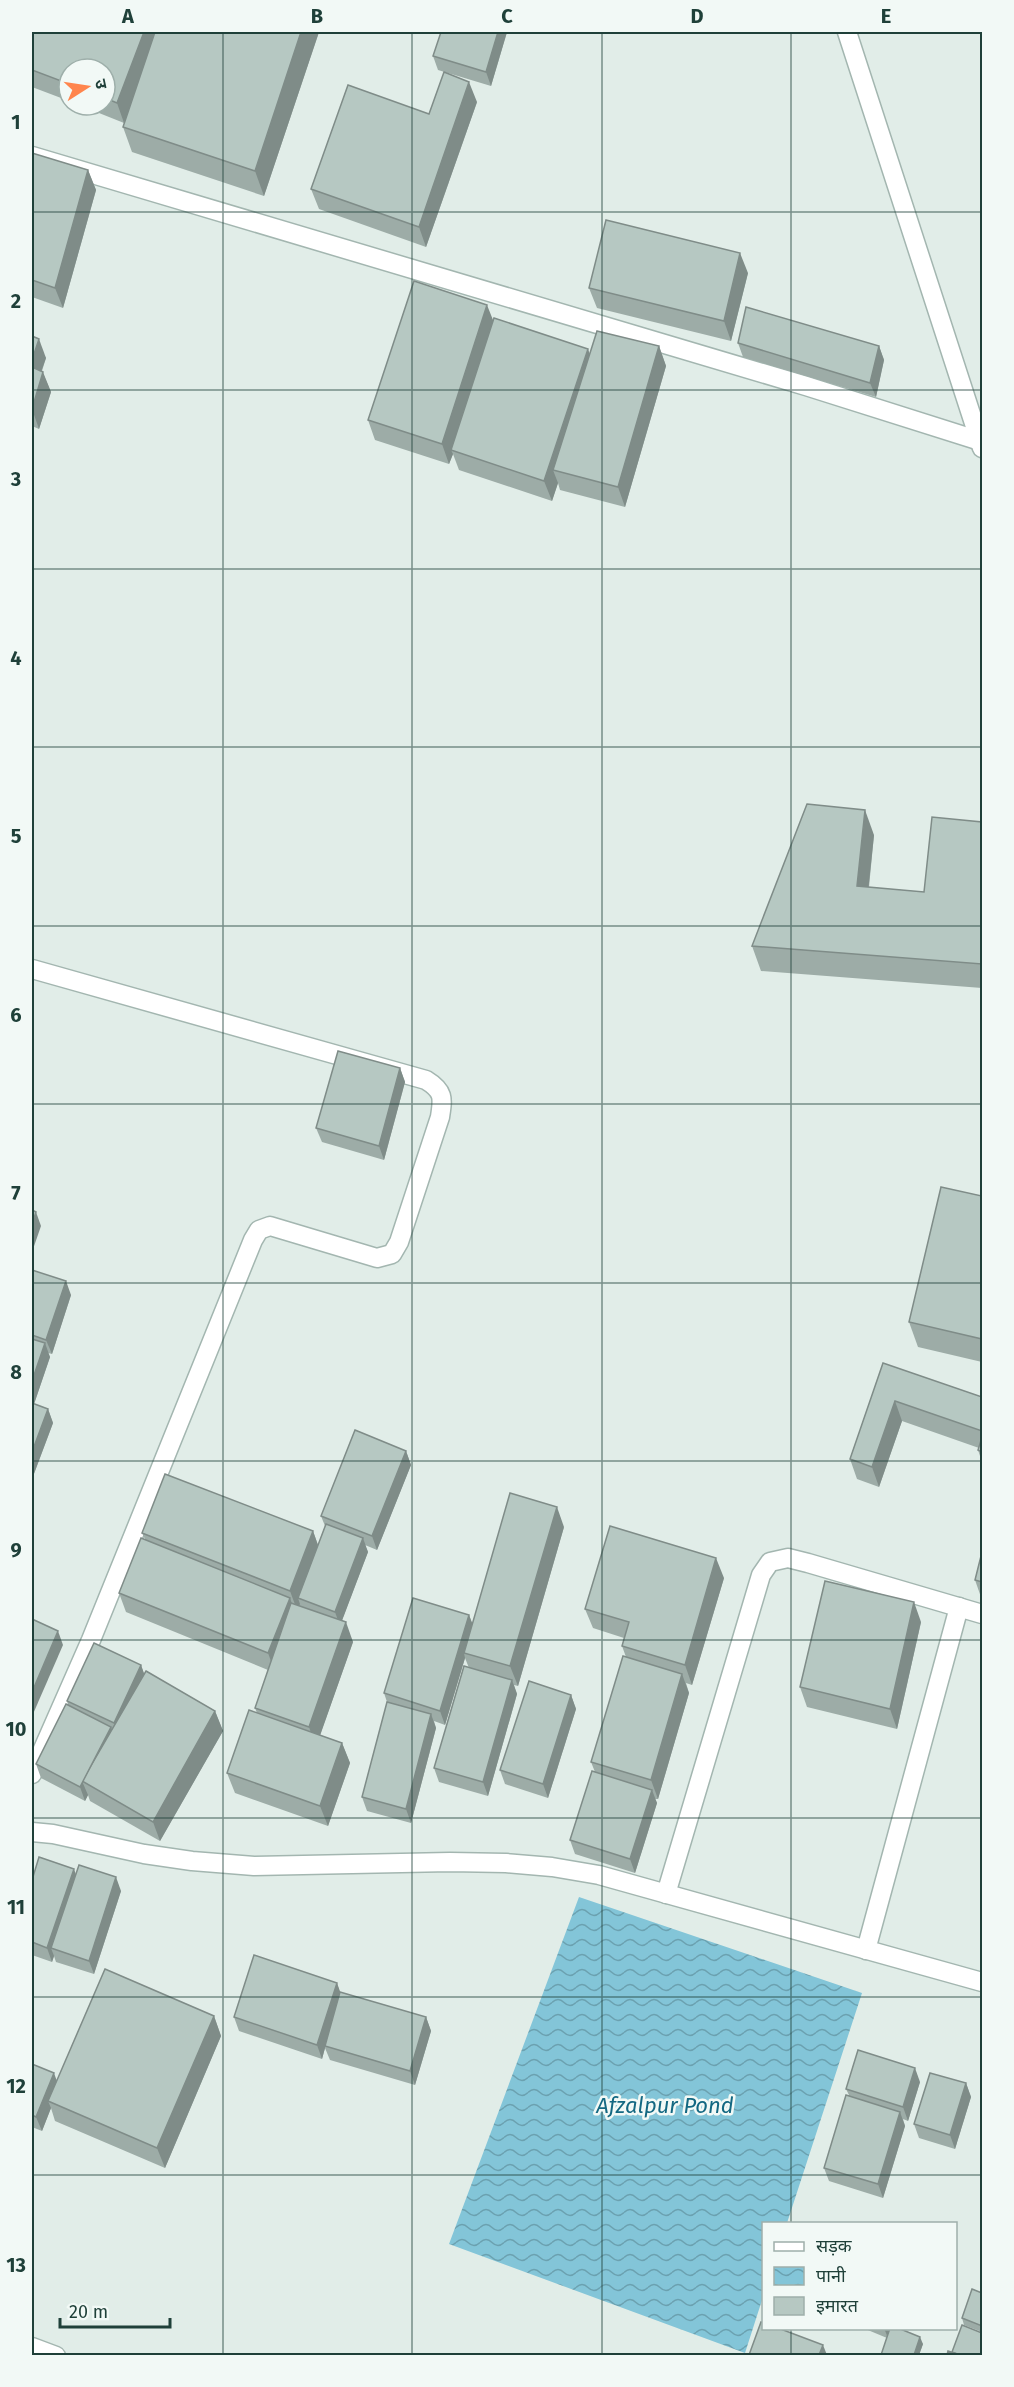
<svg xmlns="http://www.w3.org/2000/svg" width="1014" height="2387" viewBox="0 0 1014 2387" font-family="'Fira Sans','Noto Sans Devanagari',sans-serif">
	<style>
		.water { fill: url(#water-waves) }
		.lines { fill: none; stroke-linecap: round; stroke-linejoin: round }
		.minor-casing { stroke: #a3b6b0; stroke-width: 21 }
		.minor { stroke: #fff; stroke-width: 18 }
		.wall { fill: #9daca7 }
		.shaded-wall { fill: #7f8c88 }
		.building { fill: #b6c8c2; stroke: #7f8c88; stroke-width: 1.5 }
		.grid { fill: none; stroke: #1f4039; stroke-width: 1.5; stroke-opacity: 0.55 }
		.labels { text-anchor: middle; dominant-baseline: central; stroke-width: 5; stroke-linejoin: round; paint-order: stroke }
		.water-label { font-size: 22px; font-style: italic; fill: #136882; stroke: #f2f9f6 }
		.neatline { fill: none; stroke: #1f4039; stroke-width: 2 }
		.grid-label { font-size: 20px; text-anchor: middle; font-weight: bold; fill: #1f4039 }
	</style>
	<defs>
		<pattern id="water-waves" width="16" height="10" patternUnits="userSpaceOnUse" patternTransform="scale(1.5)"><rect width="16" height="10" fill="#83c5d8"/><path d="M0 5q4-4 8 0t8 0" fill="none" stroke="#6ba1b0"/></pattern>
	</defs>
	<rect width="100%" height="100%" fill="#e1ede8"/>
	<polygon class="water" points="579,1897 862,1993 787,2223 764,2224 763,2297 745,2353 449,2244"/>
	<g class="lines">
		<defs>
			<g id="minor">
				<polyline points="847,32 982,448"/>
				<polyline points="32,156 806,386 980,441"/>
				<path d="M32,969L426,1080C444,1091 443,1098 440,1117L399,1242L392,1254L377,1258L270,1226L259,1230L253,1240L91,1640L32,1774"/>
				<polyline points="32,1832 53,1834 144,1854 192,1861 254,1866 450,1862 506,1863 552,1867 599,1875 982,1982"/>
				<polyline points="666,1894 761,1575 770,1562 788,1558 808,1563 982,1614"/>
				<polyline points="866,1950 959,1607"/>
				<polyline points="32,2347 56,2356"/>
			</g>
		</defs>
		<use href="#minor" class="minor-casing"/>
		<use href="#minor" class="minor"/>
	</g>
	<g class="wall">
		<polygon points="32,32 319,32 264,196 132,152 123,127 124,123 79,105 105,105 105,69 69,69 69,101 32,87"/>
		<polygon points="507,32 491,86 438,70 433,56"/>
		<polygon points="477,102 426,247 319,209 311,189 429,114"/>
		<polygon points="32,153 88,170 96,190 63,308 32,297"/>
		<polygon points="748,273 731,341 597,308 589,288"/>
		<polygon points="493,322 590,355 659,346 666,366 625,507 560,490 558,483 552,501 459,470 453,454 449,464 375,440 368,420"/>
		<polygon points="32,336 46,358 42,371 51,392 39,429 32,426"/>
		<polygon points="738,343 879,346 884,360 876,397 743,357"/>
		<polygon points="982,822 982,988 761,971 752,946 874,835 869,887 924,892"/>
		<polygon points="400,1068 405,1082 384,1160 322,1142 316,1128"/>
		<polygon points="982,1196 982,1362 918,1347 909,1322"/>
		<polygon points="32,1270 71,1295 52,1354 48,1353 50,1357 34,1404 48,1409 53,1423 32,1479"/>
		<polygon points="883,1363 982,1397 982,1462 978,1450 979,1448 902,1421 879,1487 857,1479 850,1459"/>
		<polygon points="406,1451 411,1465 377,1550 365,1545 368,1552 342,1620 353,1642 320,1735 342,1743 350,1763 328,1826 235,1793 227,1773 257,1713 255,1708 268,1670 126,1612 119,1593 145,1539 142,1533 313,1531 318,1545 325,1526 321,1516"/>
		<polygon points="564,1527 518,1686 514,1685 517,1694 488,1796 439,1782 434,1768 469,1668 465,1658 445,1725 434,1721 436,1728 411,1823 367,1811 362,1797 387,1702 384,1693 469,1615 472,1623"/>
		<polygon points="982,1552 982,1600 975,1580"/>
		<polygon points="724,1578 692,1685 686,1683 689,1693 658,1799 655,1799 657,1803 635,1873 575,1854 570,1840 595,1772 591,1762 626,1657 622,1646 624,1638 593,1628 585,1609"/>
		<polygon points="921,1622 897,1729 807,1707 800,1687"/>
		<polygon points="141,1665 144,1674 215,1711 223,1731 160,1841 90,1801 88,1795 85,1801 41,1778 36,1764 68,1705 67,1701"/>
		<polygon points="571,1695 576,1709 548,1798 505,1784 500,1770"/>
		<polygon points="76,1874 121,1891 94,1974 56,1962 54,1956 52,1962 32,1955 32,1880"/>
		<polygon points="337,1983 340,1993 426,2017 431,2031 415,2085 330,2060 325,2048 322,2059 239,2031 234,2017"/>
		<polygon points="214,2016 221,2036 165,2168 55,2121 51,2108 42,2131 32,2127 32,2064 57,2080"/>
		<polygon points="920,2082 908,2121 903,2119 905,2126 883,2198 829,2181 824,2168 849,2095 846,2089"/>
		<polygon points="966,2083 971,2097 955,2149 919,2138 914,2124"/>
		<polygon points="982,2293 982,2332 964,2325 962,2318"/>
		<polygon points="863,2328 898,2328 923,2344 919,2355 881,2355 887,2338"/>
	</g>
	<g class="shaded-wall">
		<polygon points="144,32 159,32 124,123 117,103"/>
		<polygon points="301,32 319,32 264,196 255,171"/>
		<polygon points="498,32 507,32 491,86 486,72"/>
		<polygon points="469,82 477,102 426,247 419,227"/>
		<polygon points="88,170 96,190 63,308 55,288"/>
		<polygon points="740,253 748,273 731,341 724,321"/>
		<polygon points="487,305 495,325 451,450 453,454 449,464 442,444"/>
		<polygon points="39,339 46,358 36,386 32,372 32,360"/>
		<polygon points="659,346 666,366 625,507 618,487"/>
		<polygon points="879,346 884,360 876,397 870,383"/>
		<polygon points="588,349 595,369 553,470 558,483 552,501 544,481"/>
		<polygon points="43,372 51,392 39,429 32,409"/>
		<polygon points="865,810 874,835 866,911 857,886"/>
		<polygon points="400,1068 405,1082 384,1160 379,1146"/>
		<polygon points="36,1212 41,1226 32,1252 32,1224"/>
		<polygon points="66,1281 71,1295 52,1354 46,1340"/>
		<polygon points="45,1343 50,1357 32,1410 32,1381"/>
		<polygon points="895,1401 902,1421 879,1487 872,1467"/>
		<polygon points="48,1409 53,1423 32,1479 32,1452"/>
		<polygon points="406,1451 411,1465 377,1550 372,1536"/>
		<polygon points="557,1507 564,1527 518,1686 510,1666"/>
		<polygon points="313,1531 320,1551 298,1598 300,1604 297,1610 290,1591"/>
		<polygon points="363,1538 368,1552 340,1626 335,1612"/>
		<polygon points="716,1558 724,1578 692,1685 685,1665"/>
		<polygon points="290,1598 297,1618 275,1672 268,1653"/>
		<polygon points="914,1602 921,1622 897,1729 890,1709"/>
		<polygon points="469,1615 474,1628 464,1653 465,1658 445,1725 440,1711"/>
		<polygon points="346,1622 353,1642 316,1747 309,1727"/>
		<polygon points="58,1631 63,1645 33,1714 32,1710 32,1692"/>
		<polygon points="141,1665 146,1679 119,1737 114,1723"/>
		<polygon points="682,1674 689,1693 658,1799 651,1780"/>
		<polygon points="512,1680 517,1694 488,1796 483,1782"/>
		<polygon points="571,1695 576,1709 548,1798 543,1784"/>
		<polygon points="215,1711 223,1731 160,1841 153,1822"/>
		<polygon points="431,1714 436,1728 411,1823 406,1809"/>
		<polygon points="111,1727 116,1741 82,1781 88,1795 85,1801 80,1787"/>
		<polygon points="342,1743 350,1763 328,1826 320,1806"/>
		<polygon points="652,1790 657,1803 635,1873 630,1859"/>
		<polygon points="74,1869 79,1883 51,1948 54,1956 52,1962 47,1948"/>
		<polygon points="116,1877 121,1891 94,1974 89,1961"/>
		<polygon points="337,1983 342,1997 325,2046 325,2048 322,2059 317,2045"/>
		<polygon points="214,2016 221,2036 165,2168 157,2148"/>
		<polygon points="426,2017 431,2031 415,2085 410,2071"/>
		<polygon points="915,2068 920,2082 908,2121 903,2107"/>
		<polygon points="54,2073 59,2087 48,2101 51,2108 42,2131 36,2117"/>
		<polygon points="966,2083 971,2097 955,2149 950,2135"/>
		<polygon points="900,2112 905,2126 883,2198 878,2184"/>
		<polygon points="884,2328 891,2328 888,2338"/>
		<polygon points="920,2337 923,2344 919,2355 914,2355"/>
		<polygon points="823,2345 827,2355 819,2355"/>
	</g>
	<g class="building">
		<polygon points="32,32 144,32 117,103 105,98 105,69 69,69 69,84 32,70"/>
		<polygon points="155,32 301,32 255,171 123,127"/>
		<polygon points="441,32 498,32 486,72 433,56"/>
		<polygon points="444,72 469,82 419,227 311,189 348,85 429,114"/>
		<polygon points="32,153 88,170 55,288 32,280"/>
		<polygon points="606,220 740,253 724,321 589,288"/>
		<polygon points="414,281 487,305 442,444 368,420"/>
		<polygon points="746,307 879,346 870,383 738,343"/>
		<polygon points="494,318 588,349 544,481 451,450"/>
		<polygon points="597,331 659,346 618,487 553,470"/>
		<polygon points="32,336 39,339 32,360"/>
		<polygon points="32,367 43,372 32,409"/>
		<polygon points="807,804 865,810 857,886 924,892 932,817 982,822 982,964 752,946"/>
		<polygon points="338,1051 400,1068 379,1146 316,1128"/>
		<polygon points="941,1187 982,1196 982,1339 909,1322"/>
		<polygon points="32,1210 36,1212 32,1224"/>
		<polygon points="32,1270 66,1281 46,1340 32,1335"/>
		<polygon points="32,1339 45,1343 32,1381"/>
		<polygon points="883,1363 982,1397 982,1431 895,1401 872,1467 850,1459"/>
		<polygon points="32,1403 48,1409 32,1452"/>
		<polygon points="355,1430 406,1451 372,1536 321,1516"/>
		<polygon points="982,1437 982,1452 978,1450"/>
		<polygon points="165,1474 313,1531 290,1591 142,1533"/>
		<polygon points="510,1493 557,1507 510,1666 464,1653"/>
		<polygon points="326,1524 363,1538 335,1612 298,1598"/>
		<polygon points="610,1526 716,1558 685,1665 622,1646 629,1622 585,1609"/>
		<polygon points="141,1538 290,1598 268,1653 119,1593"/>
		<polygon points="982,1552 982,1582 975,1580"/>
		<polygon points="825,1581 914,1602 890,1709 800,1687"/>
		<polygon points="413,1598 469,1615 440,1711 384,1693"/>
		<polygon points="291,1603 346,1622 309,1727 255,1708"/>
		<polygon points="32,1619 58,1631 32,1692"/>
		<polygon points="94,1643 141,1665 114,1723 67,1701"/>
		<polygon points="623,1656 682,1674 651,1780 591,1762"/>
		<polygon points="464,1666 512,1680 483,1782 434,1768"/>
		<polygon points="146,1671 215,1711 153,1822 82,1781"/>
		<polygon points="529,1681 571,1695 543,1784 500,1770"/>
		<polygon points="387,1702 431,1714 406,1809 362,1797"/>
		<polygon points="66,1704 111,1727 80,1787 36,1764"/>
		<polygon points="249,1710 342,1743 320,1806 227,1773"/>
		<polygon points="592,1771 652,1790 630,1859 570,1840"/>
		<polygon points="39,1857 74,1869 47,1948 32,1942 32,1880"/>
		<polygon points="79,1865 116,1877 89,1961 51,1948"/>
		<polygon points="254,1955 337,1983 317,2045 234,2017"/>
		<polygon points="105,1969 214,2016 157,2148 48,2101"/>
		<polygon points="340,1992 426,2017 410,2071 325,2046"/>
		<polygon points="858,2050 915,2068 903,2107 846,2089"/>
		<polygon points="32,2064 54,2073 36,2117 32,2115"/>
		<polygon points="930,2073 966,2083 950,2135 914,2124"/>
		<polygon points="846,2095 900,2112 878,2184 824,2168"/>
		<polygon points="972,2289 982,2293 982,2326 962,2318"/>
		<polygon points="761,2322 764,2323 764,2328 778,2328 823,2345 819,2355 749,2355"/>
		<polygon points="962,2325 982,2333 982,2355 960,2355 952,2352"/>
		<polygon points="890,2328 898,2328 920,2337 914,2355 881,2355"/>
		<polygon points="948,2351 960,2355 947,2355"/>
	</g>
	<path class="grid" d="M223,32V2356M412,32V2356M602,32V2356M791,32V2224M32,212H982M32,390H982M32,569H982M32,747H982M32,926H982M32,1104H982M32,1283H982M32,1461H982M32,1640H982M32,1818H982M32,1997H982M32,2175H982M791,2328V2356"/>
	<g class="labels">
		<g class="water-label">
			<text x="665" y="2105">Afzalpur Pond</text>
		</g>
	</g>
	<rect width="1014" height="2387" fill="none" stroke="#f2f9f6" stroke-width="66"/>
	<rect x="762" y="2222" width="195" height="108" fill="#f2f9f6" stroke="#9eafaa" stroke-width="1.5"/>
	<rect x="774" y="2242" width="30" height="9" fill="#ffffff" stroke="#9eafaa" stroke-width="1.5"/>
	<text x="816" y="2252" font-size="18" fill="#1f4039">सड़क</text>
	<rect x="774" y="2267" width="30" height="18" fill="url(#water-waves)" stroke="#9eafaa" stroke-width="1.5"/>
	<text x="816" y="2282" font-size="18" fill="#1f4039">पानी</text>
	<rect x="774" y="2297" width="30" height="18" fill="#b6c8c2" stroke="#9eafaa" stroke-width="1.5"/>
	<text x="816" y="2312" font-size="18" fill="#1f4039">इमारत</text>
	<g transform="translate(87 87) rotate(78)"><circle r="28" fill="#f2f9f6" stroke="#9eafaa" stroke-width="1.5"/>
	<path d="M0-4.5L10 22L0 15L-10 22Z" fill="#ff854d"/>
	<text y="-9" font-size="16" font-weight="bold" text-anchor="middle" fill="#1f4039">उ</text>
	</g>
	<path d="M60 2318v9h110v-9" fill="none" stroke="#1f4039" stroke-width="3"/>
	<text x="69" y="2318" font-size="18" fill="#1f4039" stroke="#f2f9f6" stroke-width="4.5" paint-order="stroke">20 m</text>
	<rect x="33" y="33" width="948" height="2321" class="neatline"/>
	<g class="grid-label">
		<text x="128" y="23">A</text>
		<text x="317" y="23">B</text>
		<text x="507" y="23">C</text>
		<text x="697" y="23">D</text>
		<text x="886" y="23">E</text>
		<text x="16" y="129">1</text>
		<text x="16" y="308">2</text>
		<text x="16" y="486">3</text>
		<text x="16" y="665">4</text>
		<text x="16" y="843">5</text>
		<text x="16" y="1022">6</text>
		<text x="16" y="1200">7</text>
		<text x="16" y="1379">8</text>
		<text x="16" y="1557">9</text>
		<text x="16" y="1736">10</text>
		<text x="16" y="1914">11</text>
		<text x="16" y="2093">12</text>
		<text x="16" y="2272">13</text>
	</g>
</svg>
